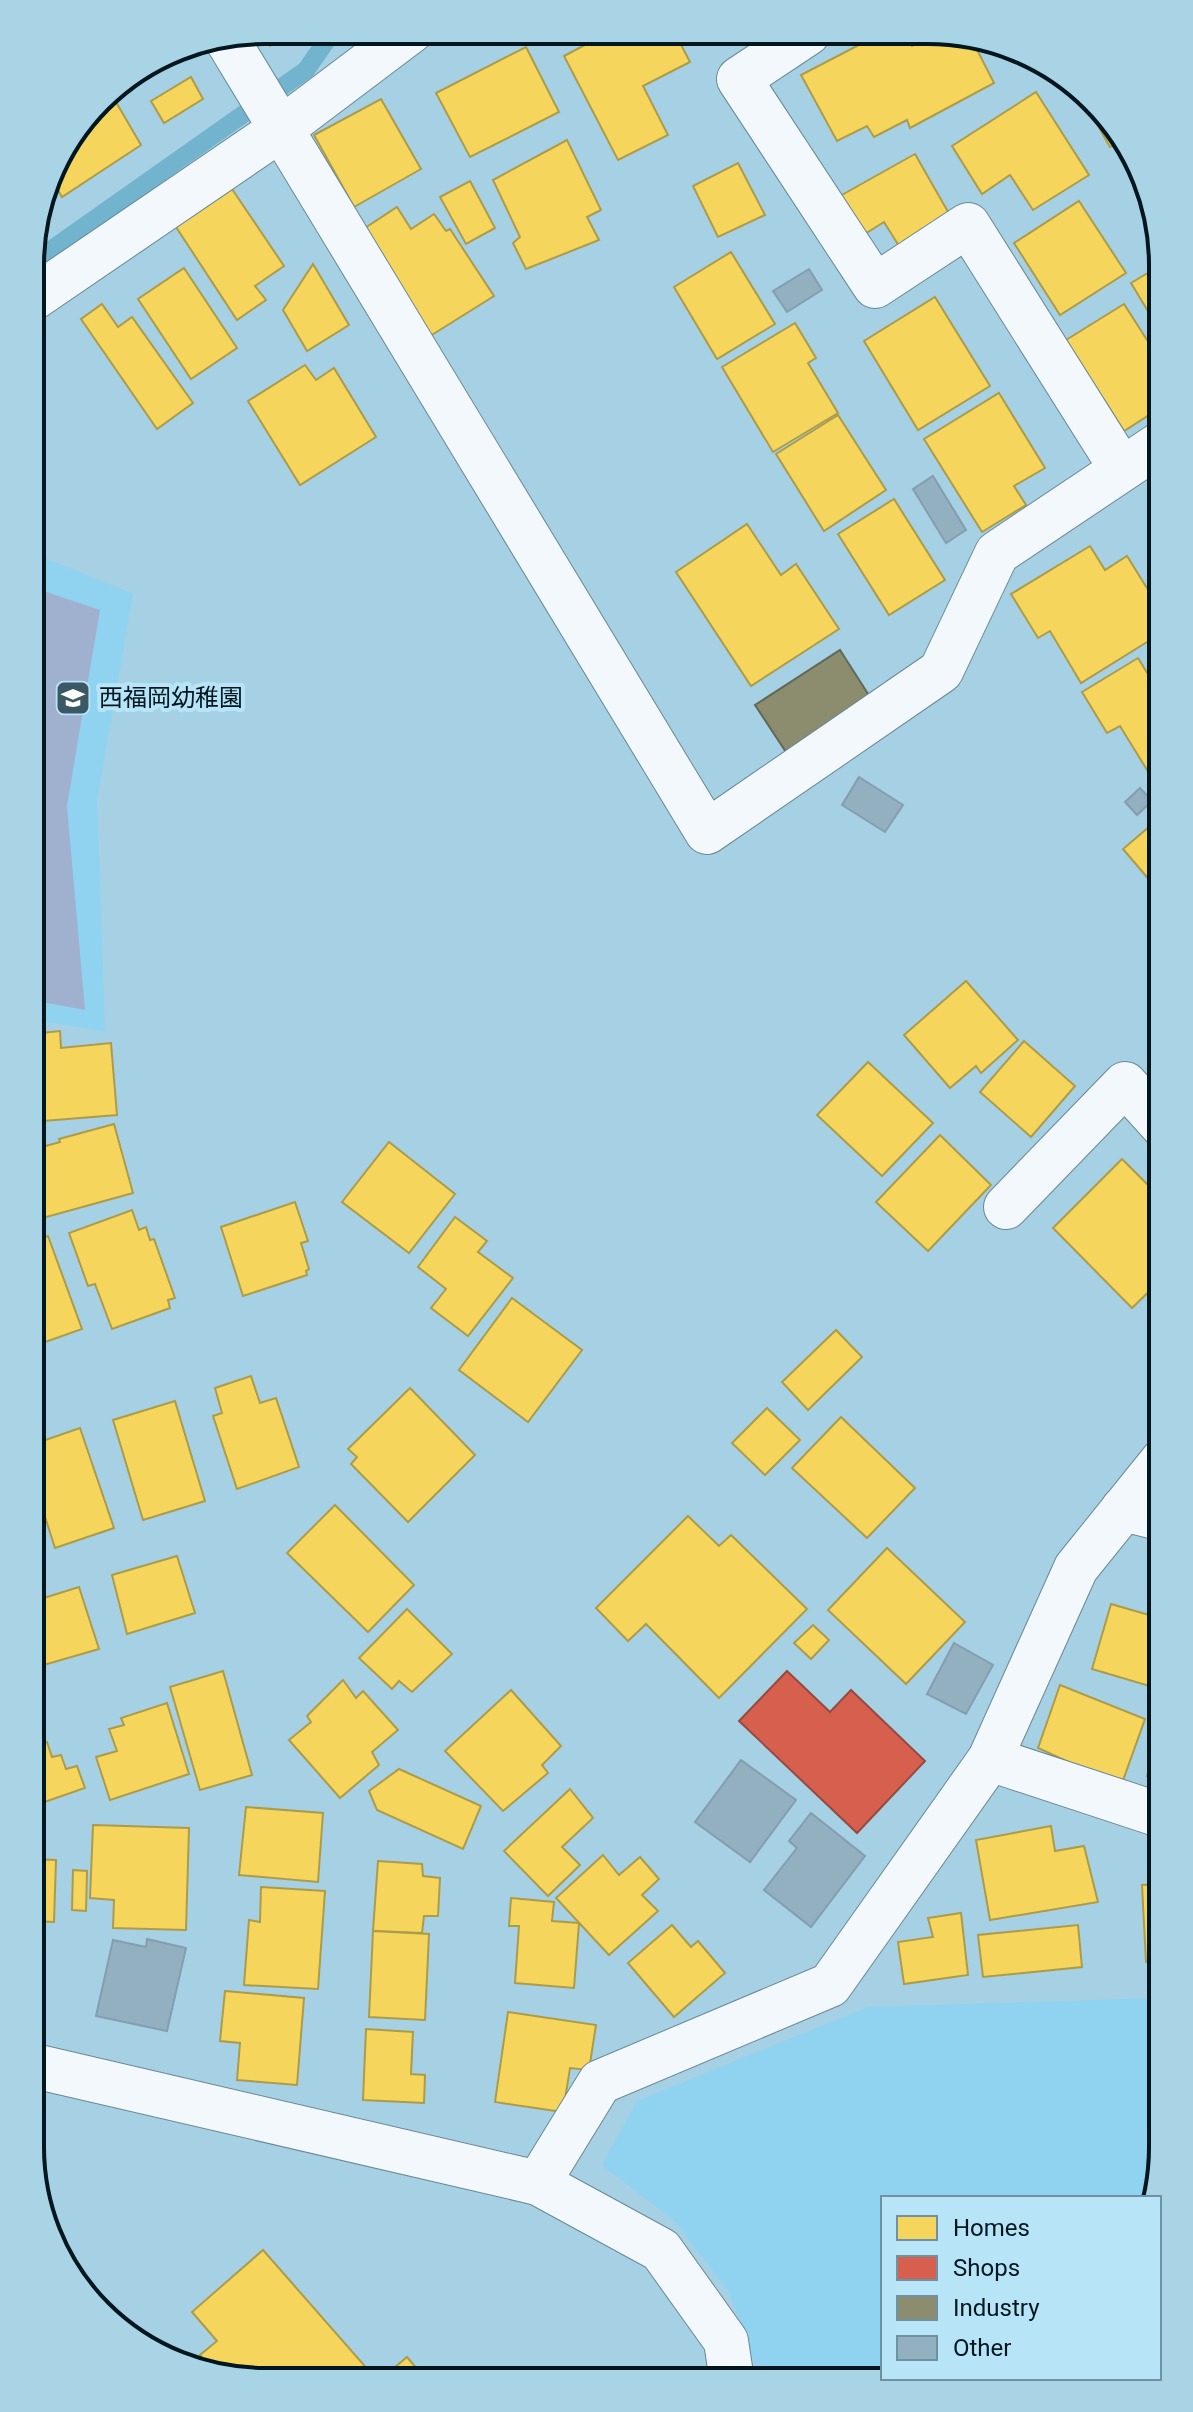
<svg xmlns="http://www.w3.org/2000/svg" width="1193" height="2412" viewBox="0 0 1193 2412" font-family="Roboto,'Noto Sans JP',sans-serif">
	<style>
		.built { fill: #8fd3f0 }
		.green { fill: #9fb1ce }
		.homes { fill: #f6d55c; stroke: #ac9c4a; stroke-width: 2 }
		.shops { fill: #d6604d; stroke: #964a40; stroke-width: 2 }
		.industry { fill: #8c8c6e; stroke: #626957; stroke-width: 2 }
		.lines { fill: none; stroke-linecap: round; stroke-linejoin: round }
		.stream { stroke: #72b3ce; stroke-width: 18 }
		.building { fill: #93b0c1; stroke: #829eaf; stroke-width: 2 }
		.minor-casing { stroke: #6a8895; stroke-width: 46 }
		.tertiary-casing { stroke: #6a8895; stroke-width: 46 }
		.minor { stroke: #f2f8fb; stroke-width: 44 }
		.tertiary { stroke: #f2f8fb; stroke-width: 44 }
		.labels { text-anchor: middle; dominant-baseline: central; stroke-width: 8; stroke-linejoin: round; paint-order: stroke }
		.poi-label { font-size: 24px; fill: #011720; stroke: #b7e4f7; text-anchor: start }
		.rim { fill: none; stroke: #011720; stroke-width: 4 }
	</style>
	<rect width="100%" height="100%" fill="#a6d0e3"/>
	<g class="built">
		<polygon points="32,553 133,594 97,801 105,1032 31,1019"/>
		<polygon points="1163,1998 1162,2163 1154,2198 883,2198 883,2378 952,2378 928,2382 761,2381 729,2292 675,2221 602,2165 637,2101 868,2007"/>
	</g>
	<polygon class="green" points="32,587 100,610 67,806 85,1010 31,1000"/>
	<g class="homes">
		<polygon points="269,30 295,30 270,46 262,34"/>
		<polygon points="598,32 675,33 690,62 643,86 668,135 618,160 564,56 600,37"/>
		<polygon points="880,34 906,34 912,46 935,34 969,34 994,83 910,128 907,120 874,137 867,126 837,141 801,75"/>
		<polygon points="526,47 559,112 470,157 436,93"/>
		<polygon points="191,77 203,99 164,123 151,101"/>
		<polygon points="1074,84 1083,88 1119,142 1110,147"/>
		<polygon points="109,90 141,145 62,197 50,176 54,161"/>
		<polygon points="1036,92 1089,175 1033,210 1010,175 982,194 952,146"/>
		<polygon points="381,99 421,169 354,207 314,135"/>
		<polygon points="567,140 601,210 587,217 599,240 526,269 513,243 520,237 493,180"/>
		<polygon points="915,154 951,217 899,246 884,222 863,235 840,196"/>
		<polygon points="1131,160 1151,190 1155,215 1124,165"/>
		<polygon points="738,163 765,215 718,237 693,186"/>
		<polygon points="470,181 495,228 466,244 440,197"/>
		<polygon points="232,189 284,266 255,286 266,300 237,320 176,227"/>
		<polygon points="1079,201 1126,273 1060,315 1014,243"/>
		<polygon points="397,207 411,229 434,214 446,231 450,229 494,296 427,338 359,232"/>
		<polygon points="731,252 775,324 717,359 674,287"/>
		<polygon points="313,264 349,325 307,351 283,310"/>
		<polygon points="1163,264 1163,336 1131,283"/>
		<polygon points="184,268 237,348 191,379 138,299"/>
		<polygon points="935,297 990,386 918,430 864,341"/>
		<polygon points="102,304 118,327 132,317 193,403 157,429 81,319"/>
		<polygon points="1124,304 1163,365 1163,406 1124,431 1066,340"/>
		<polygon points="795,323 816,358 808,363 838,413 773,452 722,367"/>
		<polygon points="305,365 316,380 334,368 376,437 300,485 248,401"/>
		<polygon points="999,393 1045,468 1014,486 1026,505 982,532 924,439"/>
		<polygon points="838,415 886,490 824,531 776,454"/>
		<polygon points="894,499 945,580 889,615 838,534"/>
		<polygon points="747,524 781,575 796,564 839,629 751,686 676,572"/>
		<polygon points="1090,546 1105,570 1127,556 1163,614 1163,632 1081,683 1050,631 1038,638 1011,594"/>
		<polygon points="1138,658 1157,689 1163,686 1163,771 1152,778 1120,726 1107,733 1082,692"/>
		<polygon points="1149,827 1157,836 1163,831 1163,896 1123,849"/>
		<polygon points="966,981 1018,1040 981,1073 976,1066 950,1088 904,1035"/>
		<polygon points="60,1031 61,1048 111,1043 117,1115 31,1122 31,1034"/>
		<polygon points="1024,1041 1075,1086 1031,1137 980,1092"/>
		<polygon points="868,1062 933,1123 882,1176 817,1115"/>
		<polygon points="114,1124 133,1193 32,1221 31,1150 60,1142 59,1139"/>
		<polygon points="940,1135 991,1185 928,1251 876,1202"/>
		<polygon points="389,1142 455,1194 409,1253 342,1202"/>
		<polygon points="1122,1159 1163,1200 1163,1278 1132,1308 1053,1228"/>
		<polygon points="295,1202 308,1241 301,1243 309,1269 306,1271 307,1275 243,1296 221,1227"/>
		<polygon points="132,1210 139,1230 146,1227 150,1240 154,1239 175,1298 168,1300 170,1308 112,1329 95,1284 88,1286 69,1233"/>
		<polygon points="455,1217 487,1241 478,1252 513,1278 468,1336 431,1308 446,1289 418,1267"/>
		<polygon points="48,1236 82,1329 31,1347 31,1242"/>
		<polygon points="512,1298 582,1350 528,1422 459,1370"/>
		<polygon points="836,1330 862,1357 808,1410 782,1382"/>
		<polygon points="251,1376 260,1403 276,1398 299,1467 237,1489 213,1416 222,1413 215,1388"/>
		<polygon points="410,1388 475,1455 408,1522 351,1464 357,1457 348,1449"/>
		<polygon points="175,1401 205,1501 143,1520 113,1420"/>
		<polygon points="767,1408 800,1440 765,1475 732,1443"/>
		<polygon points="841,1417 915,1488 867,1538 792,1468"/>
		<polygon points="80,1428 114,1528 55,1548 31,1473 31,1445"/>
		<polygon points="335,1505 414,1585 368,1632 287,1553"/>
		<polygon points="688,1516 719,1546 731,1535 807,1609 719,1698 646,1624 628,1641 596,1608"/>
		<polygon points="887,1548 965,1622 906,1684 828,1610"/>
		<polygon points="177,1556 195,1613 127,1634 112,1575"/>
		<polygon points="79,1587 99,1649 30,1669 31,1602"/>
		<polygon points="1111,1604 1163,1619 1163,1690 1092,1669"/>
		<polygon points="407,1609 452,1654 412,1692 399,1681 392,1689 359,1658"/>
		<polygon points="813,1625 829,1640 811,1659 794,1643"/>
		<polygon points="223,1671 252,1775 200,1790 170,1687"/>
		<polygon points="343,1680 356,1698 363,1691 398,1730 372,1752 379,1765 340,1798 289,1740 311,1722 307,1716"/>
		<polygon points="1060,1685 1145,1719 1121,1786 1038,1748"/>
		<polygon points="511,1690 561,1746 542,1765 548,1773 503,1811 445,1751"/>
		<polygon points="167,1703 189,1774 110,1800 96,1757 117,1751 109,1729 124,1725 121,1718"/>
		<polygon points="1163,1724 1163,1781 1147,1776"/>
		<polygon points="47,1742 52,1757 61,1755 66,1769 77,1766 85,1788 30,1807 30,1748"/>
		<polygon points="399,1769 481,1806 463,1849 377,1810 369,1791"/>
		<polygon points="570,1789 593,1818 562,1847 580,1865 548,1896 504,1851"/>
		<polygon points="246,1807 323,1813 318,1882 239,1875"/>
		<polygon points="93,1825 189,1828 186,1930 113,1928 114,1900 90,1898"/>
		<polygon points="1051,1826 1055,1851 1084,1846 1098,1902 990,1920 976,1840"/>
		<polygon points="603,1855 619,1875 640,1857 659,1879 642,1895 658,1911 609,1955 556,1898"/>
		<polygon points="30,1859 56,1860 54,1922 30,1921"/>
		<polygon points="378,1861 422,1864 423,1876 440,1878 438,1916 424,1916 422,1933 373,1931"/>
		<polygon points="73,1870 87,1871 86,1911 72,1910"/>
		<polygon points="1163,1884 1163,1961 1146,1962 1142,1885"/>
		<polygon points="261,1887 325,1891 318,1989 244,1985 249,1920 260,1922"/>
		<polygon points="511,1898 554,1902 552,1921 579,1923 574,1988 515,1983 519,1926 509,1926"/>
		<polygon points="961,1913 968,1975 904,1984 898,1942 933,1937 928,1918"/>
		<polygon points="672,1925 691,1947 698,1941 725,1973 674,2017 628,1963"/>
		<polygon points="1078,1925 1082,1967 983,1977 978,1935"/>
		<polygon points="373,1931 429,1934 425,2020 369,2017"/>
		<polygon points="225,1991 304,1998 297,2085 237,2080 240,2043 220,2041"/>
		<polygon points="508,2012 596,2025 589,2070 570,2068 563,2112 495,2102"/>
		<polygon points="366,2029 413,2032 411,2074 425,2075 424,2103 363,2100"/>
		<polygon points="263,2250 377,2380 234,2380 213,2371 200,2355 217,2341 192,2312"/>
		<polygon points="407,2357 427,2381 380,2380"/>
	</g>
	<polygon class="shops" points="787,1671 830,1712 851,1690 925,1761 857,1833 739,1721"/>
	<polygon class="industry" points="840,650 870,697 786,752 755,705"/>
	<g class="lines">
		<polyline class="stream" points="32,263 306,70 334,30"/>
	</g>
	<g class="building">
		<polygon points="809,269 822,290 787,312 773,291"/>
		<polygon points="933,476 966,530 946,543 913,489"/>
		<polygon points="859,777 903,805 885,832 842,805"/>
		<polygon points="1140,788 1152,801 1137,815 1125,802"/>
		<polygon points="954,1643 993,1665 966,1714 927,1694"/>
		<polygon points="741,1760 796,1800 750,1862 695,1822"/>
		<polygon points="811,1813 865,1856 811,1927 764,1890 797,1848 789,1841"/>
		<polygon points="147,1939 186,1948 167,2031 96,2016 113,1940 146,1947"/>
	</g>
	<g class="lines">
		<defs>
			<g id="minor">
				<polyline points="808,33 739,79 875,286 968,225 1121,468"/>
				<polyline points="226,38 707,832 941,671 997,553 1163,442"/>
				<polyline points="32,299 281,129 411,31"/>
				<polyline points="1006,1207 1125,1084 1163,1126"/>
				<polyline points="1123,1509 1163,1519"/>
				<polyline points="990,1759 1163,1816"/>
				<polyline points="538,2183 600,2082 830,1985 990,1759 1076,1568 1163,1460"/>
			</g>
			<polyline id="tertiary" points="30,2065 538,2183 661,2250 726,2341 732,2381"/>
		</defs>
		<use href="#minor" class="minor-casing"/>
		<use href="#tertiary" class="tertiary-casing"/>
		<use href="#minor" class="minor"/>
		<use href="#tertiary" class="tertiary"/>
	</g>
	<defs>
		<symbol id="school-square" viewBox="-11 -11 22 22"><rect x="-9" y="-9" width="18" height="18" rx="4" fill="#3b5864" stroke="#b7e4f7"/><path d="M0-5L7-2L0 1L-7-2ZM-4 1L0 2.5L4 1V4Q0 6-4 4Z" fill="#fff"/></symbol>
	</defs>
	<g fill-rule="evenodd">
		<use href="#school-square" x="53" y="678" width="40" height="40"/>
	</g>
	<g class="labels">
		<g class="poi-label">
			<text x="99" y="698">西福岡幼稚園</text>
		</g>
	</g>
	<path d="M0 0H1193V2412H0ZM265 44H928A221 221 0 0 1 1149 265V2147A221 221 0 0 1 928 2368H265A221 221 0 0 1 44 2147V265A221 221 0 0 1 265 44Z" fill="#a8d4e6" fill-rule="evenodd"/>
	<path class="rim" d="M265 44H928A221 221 0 0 1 1149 265V2147A221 221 0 0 1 928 2368H265A221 221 0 0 1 44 2147V265A221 221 0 0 1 265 44Z"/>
	<rect x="881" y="2196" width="280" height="184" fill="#b7e4f7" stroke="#6e92a1" stroke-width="2"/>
	<rect x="897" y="2216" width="40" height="24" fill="#f6d55c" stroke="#6e92a1" stroke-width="2"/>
	<text x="953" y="2236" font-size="24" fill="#011720">Homes</text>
	<rect x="897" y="2256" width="40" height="24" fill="#d6604d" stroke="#6e92a1" stroke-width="2"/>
	<text x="953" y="2276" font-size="24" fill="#011720">Shops</text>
	<rect x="897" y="2296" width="40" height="24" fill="#8c8c6e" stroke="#6e92a1" stroke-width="2"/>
	<text x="953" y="2316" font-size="24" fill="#011720">Industry</text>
	<rect x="897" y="2336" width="40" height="24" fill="#93b0c1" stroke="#6e92a1" stroke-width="2"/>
	<text x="953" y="2356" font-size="24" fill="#011720">Other</text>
</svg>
